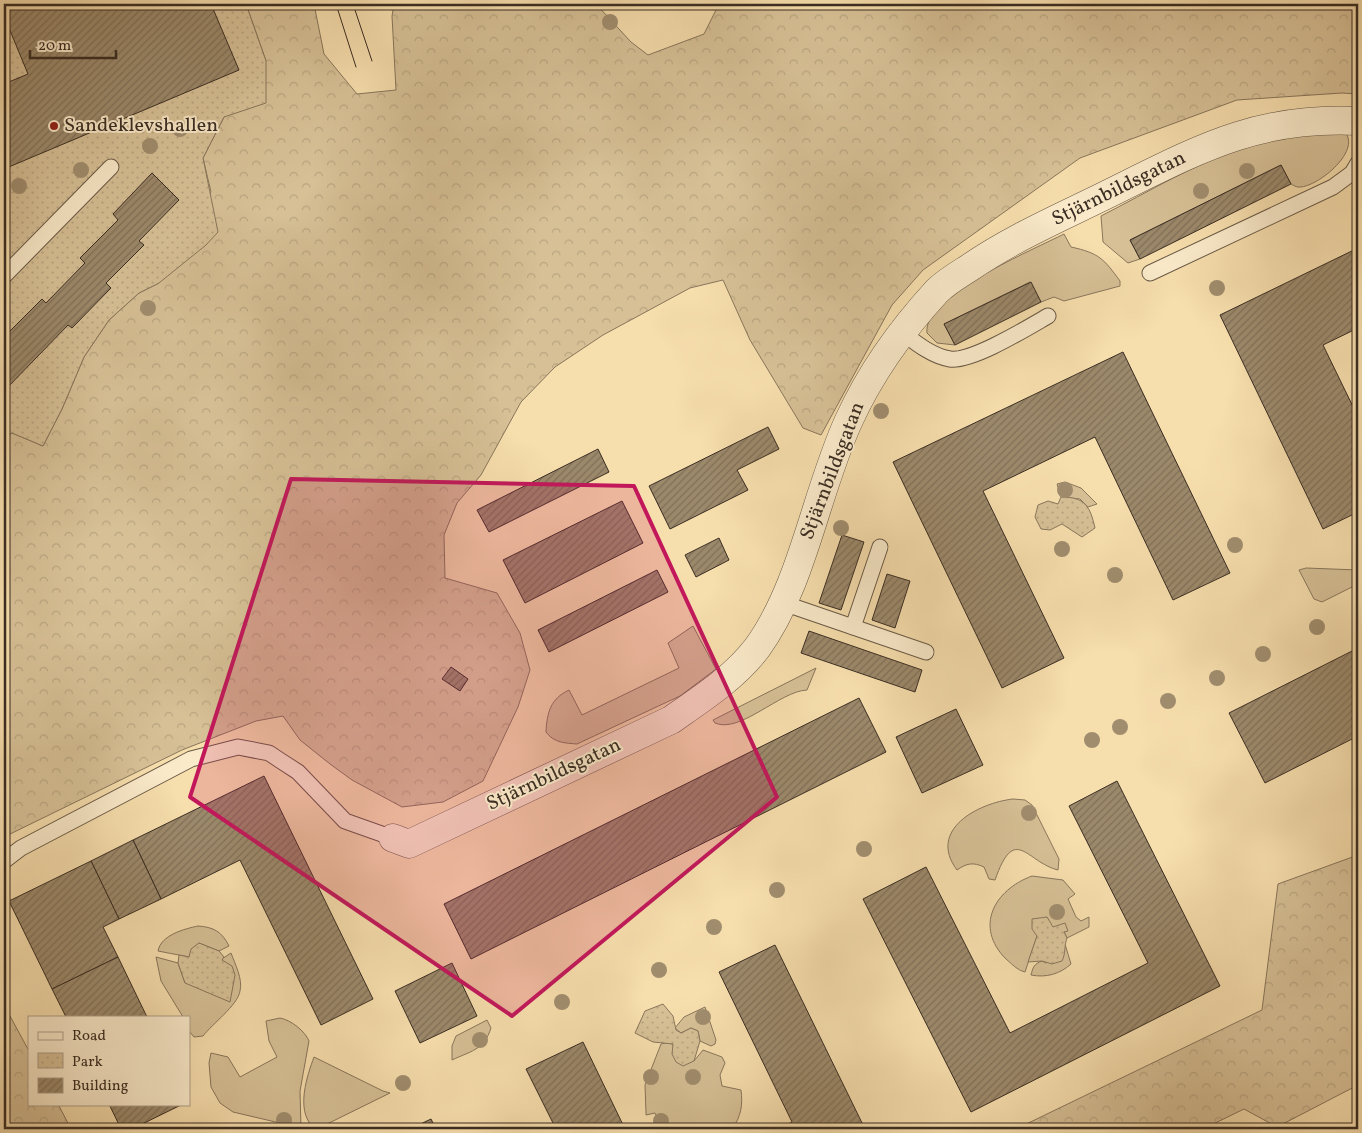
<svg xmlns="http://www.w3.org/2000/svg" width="1362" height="1133" viewBox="0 0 1362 1133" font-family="Vollkorn,serif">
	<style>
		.grass { fill: #d7c096; stroke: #88765c }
		.forest { fill: url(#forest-crowns); stroke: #88765c }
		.park { fill: url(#park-dots); stroke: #88765c }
		.building { fill: url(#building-hatch); stroke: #3a2d23 }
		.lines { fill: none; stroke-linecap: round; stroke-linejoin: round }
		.lane-casing { stroke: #695946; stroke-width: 17 }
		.street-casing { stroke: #695946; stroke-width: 29 }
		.lane { stroke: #faeaca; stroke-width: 15 }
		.street { stroke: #faeaca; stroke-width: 28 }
		.tram { stroke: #3a2d23; stroke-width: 1 }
		.tree { fill: #a08d6e }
		.marked { fill: #c2185b; fill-opacity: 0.2; stroke: #c2185b; stroke-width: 4; stroke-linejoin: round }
		.poi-dot { fill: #8f2418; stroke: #faeaca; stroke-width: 2 }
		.labels { text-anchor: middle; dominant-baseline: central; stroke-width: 4; stroke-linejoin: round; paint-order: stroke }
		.poi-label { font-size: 20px; fill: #3a2d23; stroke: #faeaca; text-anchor: start }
		.street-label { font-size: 20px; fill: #3a2d23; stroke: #faeaca }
	</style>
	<defs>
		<pattern id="forest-crowns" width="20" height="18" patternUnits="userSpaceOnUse" patternTransform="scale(1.25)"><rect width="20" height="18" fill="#d7c096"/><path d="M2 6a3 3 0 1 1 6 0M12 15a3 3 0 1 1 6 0" fill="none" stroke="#b9a581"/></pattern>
		<pattern id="park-dots" width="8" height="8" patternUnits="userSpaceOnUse" patternTransform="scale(1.25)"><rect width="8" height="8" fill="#d7c096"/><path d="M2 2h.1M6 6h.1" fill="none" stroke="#b9a581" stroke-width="1.8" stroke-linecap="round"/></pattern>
		<pattern id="building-hatch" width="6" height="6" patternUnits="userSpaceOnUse" patternTransform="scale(1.25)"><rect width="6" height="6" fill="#9c896b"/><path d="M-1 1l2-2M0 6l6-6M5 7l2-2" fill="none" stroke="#807058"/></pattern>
	</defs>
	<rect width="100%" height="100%" fill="#f7dead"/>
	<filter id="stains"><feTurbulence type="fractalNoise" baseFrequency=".004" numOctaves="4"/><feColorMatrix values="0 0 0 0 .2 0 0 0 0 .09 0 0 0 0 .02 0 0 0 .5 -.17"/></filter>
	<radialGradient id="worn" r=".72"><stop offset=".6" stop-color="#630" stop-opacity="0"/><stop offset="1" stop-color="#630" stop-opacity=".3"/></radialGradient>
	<g class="grass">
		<path d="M1345,132C1362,152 1315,189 1298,187C1296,187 1293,185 1291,184L1281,165L1130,240L1140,259L1128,263L1103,242L1101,216C1148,192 1196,163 1247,146C1278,136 1313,135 1345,132Z"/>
		<path d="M1064,234L1071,247C1099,253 1104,259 1120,281V286L1064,301L1054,297L1041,302L1030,282L944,324L955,345L937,343L927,333C922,296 1035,249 1064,234Z"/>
		<polygon points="1065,482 1081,488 1097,504 1088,507 1080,499 1061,497 1057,484"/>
		<polygon points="1306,568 1358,570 1358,584 1322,602 1314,599 1299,570"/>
		<path d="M693,626L716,669L680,696L577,744C565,743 554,743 546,732C547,713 550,699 569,690L582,715L679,668L668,643Z"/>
		<path d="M816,668L807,690C780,691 740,734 715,723L713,720Z"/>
		<path d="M1013,799L1025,800L1032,805L1059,859L1058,870C1026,862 1015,823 995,880L989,879L984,867C973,862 967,863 957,870C927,830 978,803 1013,799Z"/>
		<path d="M1032,876L1063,880L1075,894L1068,899L1076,917L1081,921L1089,917V927L1067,938L1064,932L1067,931L1037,936L1025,972C1017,970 1012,964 1006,959C974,927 994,890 1032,876Z"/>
		<path d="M198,926C214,927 222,932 229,946L219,951L199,943L189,957L158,951C161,935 184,929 198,926Z"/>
		<path d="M1065,944L1071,964C1060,974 1046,978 1031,975C1033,967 1034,964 1042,961L1046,963L1064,952Z"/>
		<path d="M231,953C235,964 243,979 240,991C238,1005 212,1024 203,1036L194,1037L189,1031V1017H183L161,981L156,957L178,963L185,983Z"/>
		<polygon points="705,1007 716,1040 715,1044 711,1046 700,1041 698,1031 691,1028 681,1033 675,1028 684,1017"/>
		<path d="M280,1018C291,1020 305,1031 309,1041L300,1091L301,1128L233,1112L220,1103L211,1087L209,1063L211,1053L228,1057L240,1077L277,1057L269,1041L266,1021Z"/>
		<path d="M487,1020L491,1028C484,1050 471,1051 452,1060V1046L456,1036Z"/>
		<path d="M669,1042L694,1061L703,1050L722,1057L725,1063L720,1075L722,1086L741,1090C743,1105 741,1117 732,1129H656L652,1125L659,1121L655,1113L646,1115V1113L645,1085L661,1044Z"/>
		<path d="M314,1057L383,1091L390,1093L323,1126H312C296,1109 307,1076 314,1057Z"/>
	</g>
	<g class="forest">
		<polygon points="246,4 314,4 324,54 357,94 396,90 392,16 394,4 596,4 631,42 648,55 704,34 719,4 1358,4 1358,94 1342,93 1237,100 1080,158 923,270 892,305 821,435 803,428 750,340 723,280 690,288 603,335 555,367 521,402 481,475 457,503 444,535 445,578 497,593 520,633 530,670 518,707 483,781 443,802 402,807 352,780 330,764 300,740 283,716 256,721 182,750 4,837 4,437 12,433 43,446 62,409 84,357 109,320 139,293 159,283 211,192 203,158 224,117 266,61"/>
		<polygon points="1358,855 1358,1085 1277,1127 1244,1109 1203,1129 1016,1129 1262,1010 1278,884"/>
		<polygon points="4,1005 29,1051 29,1104 58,1104 71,1129 4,1129"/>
	</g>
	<g class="park">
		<polygon points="4,4 246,4 266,61 266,103 224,117 203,158 218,232 206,245 159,283 139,293 109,320 84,357 62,409 43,446 12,433 4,437"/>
		<path d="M1061,497C1085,497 1090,506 1095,528L1082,537L1062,524L1050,530L1041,529L1035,517L1038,505L1048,501L1058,504Z"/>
		<path d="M1047,917L1053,927L1065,923L1068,931L1064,932L1067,938C1064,946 1066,953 1062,961L1052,964L1042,961L1028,962L1037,936L1032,929V919Z"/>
		<polygon points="199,943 219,951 224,957 222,960 232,966 235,975 230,1002 185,983 178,963 179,955 189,957 191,949"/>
		<polygon points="663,1004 673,1016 676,1030 681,1033 691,1028 698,1031 700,1041 694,1061 683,1066 676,1062 672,1054 673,1044 653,1042 635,1033 645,1011"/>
	</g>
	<g class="building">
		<polygon points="4,4 211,4 239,70 4,169 4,84 28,74 4,16"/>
		<polygon points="1281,165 1291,184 1140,259 1130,240"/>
		<polygon points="152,173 179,200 139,241 144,245 106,283 111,288 72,328 68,325 4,391 4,347 6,345 4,337 42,299 46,303 85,263 80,258 118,220 113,214"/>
		<polygon points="1358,248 1358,328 1323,345 1358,417 1358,512 1323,529 1220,315"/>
		<polygon points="1031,282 1041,302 955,345 944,324"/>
		<polygon points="1123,352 1230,573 1173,600 1095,437 983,491 1064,658 1002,688 893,462"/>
		<polygon points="768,427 779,449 737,470 748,490 670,529 649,486"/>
		<polygon points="598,449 609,472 489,532 477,510"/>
		<polygon points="622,501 643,543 525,603 503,560"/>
		<polygon points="842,535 864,542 841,610 819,603"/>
		<polygon points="719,538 729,560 696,577 685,555"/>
		<polygon points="657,570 668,592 549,652 538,630"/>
		<polygon points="887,574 910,581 895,628 872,620"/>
		<polygon points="809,631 922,670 915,692 801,653"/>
		<polygon points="1358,648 1358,736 1265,783 1229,713"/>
		<polygon points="451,667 468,679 460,691 442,679"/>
		<polygon points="859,698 886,752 471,959 444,904"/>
		<polygon points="956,709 983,765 922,793 896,737"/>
		<polygon points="264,776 373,999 321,1025 240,860 161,899 133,840"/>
		<polygon points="1117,781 1220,986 971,1112 863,899 926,867 1010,1033 1148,963 1069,806"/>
		<polygon points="133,840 161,899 119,919 91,861"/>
		<polygon points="91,861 119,919 103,927 118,957 52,989 9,901"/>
		<polygon points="775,945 865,1129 778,1129 792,1122 719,972"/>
		<polygon points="118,957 147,1017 66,1017 52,989"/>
		<polygon points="452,963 477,1016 420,1043 395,991"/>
		<polygon points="583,1042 625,1129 556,1129 526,1069"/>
		<polygon points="109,1104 183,1104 132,1129 121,1129"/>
		<polygon points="431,1119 436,1129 410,1129"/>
		<polygon points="1358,1121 1358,1129 1341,1129"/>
	</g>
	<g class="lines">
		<defs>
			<g id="lane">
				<polyline points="1150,273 1333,187 1352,173 1358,163"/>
				<polyline points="4,276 111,167"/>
				<path d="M903,333C916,343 932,356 950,359C972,362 1027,328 1048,316"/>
				<polyline points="783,603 926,652"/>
				<polyline points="853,627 880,547"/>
				<polyline points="4,861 21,848 191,759 238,747 269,753 281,761 298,772 345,821 393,838"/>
			</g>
			<path id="street" d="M393,838L409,844L671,720C701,699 734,678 757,648C803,585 816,491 849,420C870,374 903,328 937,291C946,282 958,275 969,268C1014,237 1064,216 1112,192C1199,149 1258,116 1358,121"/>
		</defs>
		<use href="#lane" class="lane-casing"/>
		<use href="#street" class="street-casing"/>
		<use href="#lane" class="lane"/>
		<use href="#street" class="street"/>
		<g class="tram">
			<polyline points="336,4 356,67"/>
			<polyline points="353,4 372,61"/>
		</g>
	</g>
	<g class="tree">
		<circle cx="610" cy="22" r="8"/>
		<circle cx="180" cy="129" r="8"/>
		<circle cx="150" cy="146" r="8"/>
		<circle cx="81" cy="170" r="8"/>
		<circle cx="1247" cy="171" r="8"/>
		<circle cx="19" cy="186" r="8"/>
		<circle cx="1201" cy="191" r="8"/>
		<circle cx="1217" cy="288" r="8"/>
		<circle cx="148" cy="308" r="8"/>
		<circle cx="881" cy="411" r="8"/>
		<circle cx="1065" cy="490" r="8"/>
		<circle cx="841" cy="528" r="8"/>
		<circle cx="1235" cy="545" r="8"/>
		<circle cx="1062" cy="549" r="8"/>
		<circle cx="1115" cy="575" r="8"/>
		<circle cx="1317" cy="627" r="8"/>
		<circle cx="1263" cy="654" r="8"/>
		<circle cx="1217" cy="678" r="8"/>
		<circle cx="1168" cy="701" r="8"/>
		<circle cx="1120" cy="727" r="8"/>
		<circle cx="1092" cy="740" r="8"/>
		<circle cx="1029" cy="813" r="8"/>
		<circle cx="864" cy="849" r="8"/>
		<circle cx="777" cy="890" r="8"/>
		<circle cx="1057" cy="912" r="8"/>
		<circle cx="714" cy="927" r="8"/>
		<circle cx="659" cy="970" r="8"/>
		<circle cx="562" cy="1002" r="8"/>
		<circle cx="703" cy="1017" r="8"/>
		<circle cx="480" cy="1040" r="8"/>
		<circle cx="651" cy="1077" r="8"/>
		<circle cx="693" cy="1077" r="8"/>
		<circle cx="403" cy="1083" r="8"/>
		<circle cx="284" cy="1120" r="8"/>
		<circle cx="661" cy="1121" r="8"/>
	</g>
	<path class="marked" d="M291,479L634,486L777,797L512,1016L190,797Z"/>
	<circle class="poi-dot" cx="54" cy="126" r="5"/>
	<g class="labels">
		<g class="poi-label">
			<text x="64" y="126">Sandeklevshallen</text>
		</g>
		<g class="street-label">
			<text transform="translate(1119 189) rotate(-26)">Stjärnbildsgatan</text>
			<text transform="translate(833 471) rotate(-69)">Stjärnbildsgatan</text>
			<text transform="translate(554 775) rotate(-25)">Stjärnbildsgatan</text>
		</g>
	</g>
	<rect width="1362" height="1133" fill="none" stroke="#f7dead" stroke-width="20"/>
	<rect x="5" y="5" width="1352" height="1123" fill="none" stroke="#3a2d23" stroke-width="2.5"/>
	<rect x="10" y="10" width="1342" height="1113" fill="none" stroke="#3a2d23"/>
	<rect x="28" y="1016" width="162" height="90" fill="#faeaca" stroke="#ad9e87"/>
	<rect x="38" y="1032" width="25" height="8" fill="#faeaca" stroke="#ad9e87"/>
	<text x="72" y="1040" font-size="15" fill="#3a2d23">Road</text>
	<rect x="38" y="1053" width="25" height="15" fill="url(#park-dots)" stroke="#ad9e87"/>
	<text x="72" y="1066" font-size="15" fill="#3a2d23">Park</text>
	<rect x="38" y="1078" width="25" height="15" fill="url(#building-hatch)" stroke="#ad9e87"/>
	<text x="72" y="1090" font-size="15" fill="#3a2d23">Building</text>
	<path d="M30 50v8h86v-8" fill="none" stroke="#3a2d23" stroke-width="2.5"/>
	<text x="38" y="50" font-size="15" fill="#3a2d23" stroke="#faeaca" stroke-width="4" paint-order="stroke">20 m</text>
	<rect width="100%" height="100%" filter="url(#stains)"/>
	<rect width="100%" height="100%" fill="url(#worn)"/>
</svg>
